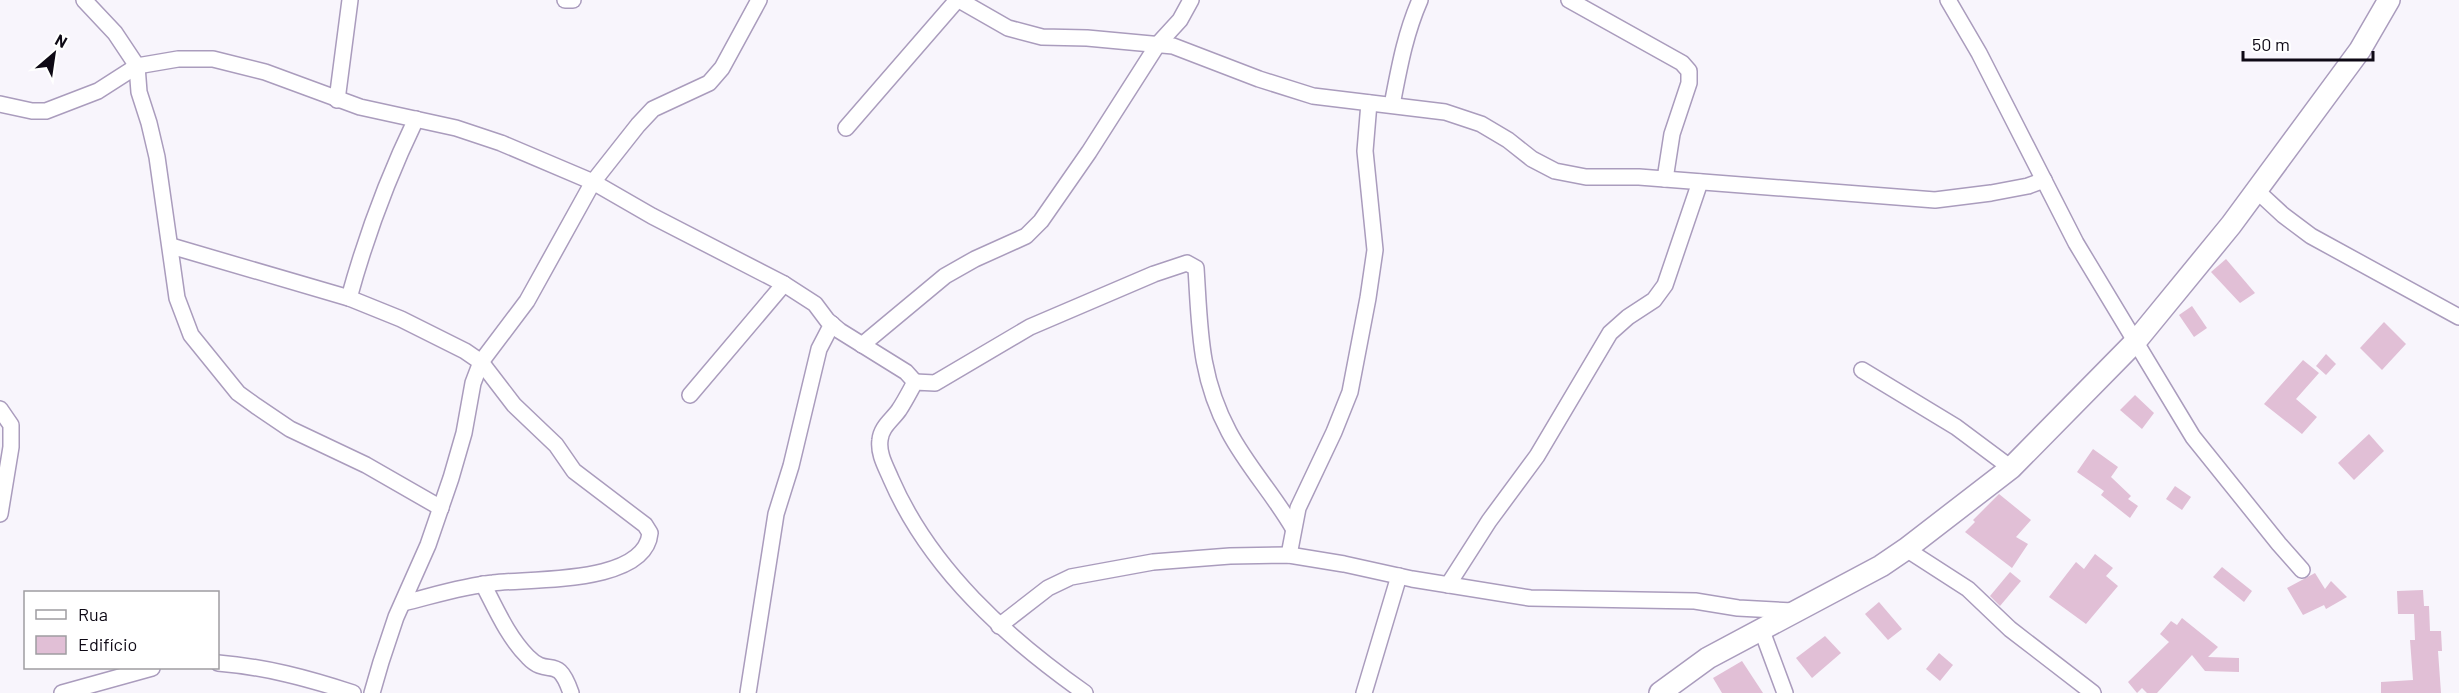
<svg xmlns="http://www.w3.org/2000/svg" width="2459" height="693" viewBox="0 0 2459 693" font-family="Barlow,sans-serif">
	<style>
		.building { fill: #e1bfd6 }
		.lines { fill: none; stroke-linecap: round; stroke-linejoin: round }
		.street-casing { stroke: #aa9cbd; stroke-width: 18 }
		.secondary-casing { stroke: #aa9cbd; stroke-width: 24 }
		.street { stroke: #fff; stroke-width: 15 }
		.secondary { stroke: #fff; stroke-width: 21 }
	</style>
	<rect width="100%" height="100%" fill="#f8f5fc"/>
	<g class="building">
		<polygon points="2226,259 2255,293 2240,303 2211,272"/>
		<polygon points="2192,306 2207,328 2194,337 2179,315"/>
		<polygon points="2384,322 2406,344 2382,370 2360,348"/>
		<polygon points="2326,354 2336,364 2326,375 2316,366"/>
		<polygon points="2303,360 2319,373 2296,399 2317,417 2302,434 2264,404"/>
		<polygon points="2135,395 2154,413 2142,429 2120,410"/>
		<polygon points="2369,434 2384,451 2354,480 2338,463"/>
		<polygon points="2093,449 2118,467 2111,477 2131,496 2128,499 2138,506 2130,518 2101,495 2104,491 2077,472"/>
		<polygon points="2175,486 2191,497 2182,510 2166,499"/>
		<polygon points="1999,494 2031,520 2016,537 2028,544 2012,568 1965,532 1975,522 1973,520"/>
		<polygon points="2095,554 2113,568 2106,576 2118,586 2086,624 2049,597 2076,562 2084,569"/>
		<polygon points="2222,567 2252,591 2244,602 2213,577"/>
		<polygon points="2010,572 2021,581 2000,606 1990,596"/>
		<polygon points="2315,573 2325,589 2331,581 2347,597 2326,609 2324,605 2303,615 2287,588"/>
		<polygon points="2423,590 2424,606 2429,606 2430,631 2441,631 2442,651 2438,651 2441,693 2381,693 2381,682 2413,680 2410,640 2415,640 2414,614 2398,614 2397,591"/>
		<polygon points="1879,602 1902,629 1888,640 1865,614"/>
		<polygon points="2182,618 2218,647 2208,657 2239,658 2239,672 2205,671 2192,655 2157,693 2147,693 2142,688 2137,693 2128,682 2169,642 2160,634 2171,621 2177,625"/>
		<polygon points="1825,636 1841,653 1812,678 1796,658"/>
		<polygon points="1939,653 1953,665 1940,681 1926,669"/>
		<polygon points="1742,661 1763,693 1722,693 1713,678"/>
	</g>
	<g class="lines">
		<defs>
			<g id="street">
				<polyline points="84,0 115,33 137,66 139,92 149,123 157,157 177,298 191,335 238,393 256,406 290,429 366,465 441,508"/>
				<polyline points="565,0 573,0"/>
				<polyline points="959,0 1008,28 1042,37 1087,38 1173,46 1259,79 1313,96 1445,112 1481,124 1508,140 1532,159 1555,171 1586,177 1639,177 1935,200 1991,193 2028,186 2044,180"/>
				<polyline points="1569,0 1682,63 1689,71 1689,83 1672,134 1665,179"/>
				<polyline points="1948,0 1979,53 2076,243 2193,437 2279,544 2302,570"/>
				<polyline points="337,100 350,0"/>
				<polyline points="0,104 32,111 46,111 98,91 137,66 178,59 213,59 265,72 360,107 456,128 501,143 593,182 652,216 784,284 815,304 827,320 840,331 906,372 915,382"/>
				<path d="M1392,105C1399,69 1405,34 1420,0"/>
				<polyline points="846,128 957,0"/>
				<polyline points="2256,190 2283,215 2311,236 2459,317"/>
				<path d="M171,246L349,298L401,319L465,351L481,362L514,405L556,445L574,471L645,525L650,533C645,585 530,578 493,583C463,586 432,596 403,603"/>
				<path d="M349,298C366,236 388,177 416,119"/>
				<polyline points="862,345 945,276 975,259 1026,236 1041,221 1089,152 1158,44 1180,20 1191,0"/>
				<polyline points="1862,370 1956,427 2011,468"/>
				<polyline points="690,395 784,284"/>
				<polyline points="0,409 11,425 11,447 0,514"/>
				<polyline points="1906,549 1968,589 2010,629 2093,693"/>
				<polyline points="1289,555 1298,508 1334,432 1350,392 1368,298 1375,250 1365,151 1369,103"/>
				<path d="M483,584C496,609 508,637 528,657C549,679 557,652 571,693"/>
				<polyline points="1448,585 1489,521 1537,456 1610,333 1628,317 1654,300 1665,285 1700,182"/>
				<polyline points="999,626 1048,588 1071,577 1153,562 1230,556 1289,555 1344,564 1412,579 1530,598 1695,601 1738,608 1793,611"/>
				<polyline points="1762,631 1785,693"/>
				<path d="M218,663C266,667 307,678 353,693"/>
				<polyline points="62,693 152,668"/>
				<polyline points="372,693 381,662 396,617 428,545 451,478 464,433 473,383 481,362 527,301 593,182 638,125 653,109 709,83 722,68 759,0"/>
				<polyline points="748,693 776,514 791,466 819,349 832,324"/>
				<path d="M1085,693C1007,638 930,569 891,479C886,467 878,454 880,440C881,427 892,420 899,410C905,401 910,391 915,382L935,383L1030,327L1154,274L1187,263L1196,268C1200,329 1199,376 1229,432C1247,466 1274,495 1293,528"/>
				<polyline points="1364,693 1399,576"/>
			</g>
			<polyline id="secondary" points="1660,693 1708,658 1881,566 1906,549 2011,468 2136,341 2231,225 2360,50 2389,0"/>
		</defs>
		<use href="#street" class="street-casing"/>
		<use href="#secondary" class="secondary-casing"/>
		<use href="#street" class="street"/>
		<use href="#secondary" class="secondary"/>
	</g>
	<rect x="24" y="591" width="195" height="78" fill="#ffffff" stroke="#9f9da1" stroke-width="1.5"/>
	<rect x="36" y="610" width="30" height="9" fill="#ffffff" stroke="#9f9da1" stroke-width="1.5"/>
	<text x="78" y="621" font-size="18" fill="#0e0915">Rua</text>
	<rect x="36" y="636" width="30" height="18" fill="#e1bfd6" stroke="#9f9da1" stroke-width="1.5"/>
	<text x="78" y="651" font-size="18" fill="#0e0915">Edifício</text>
	<g transform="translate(54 54) rotate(29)" stroke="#ffffff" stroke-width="4.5" paint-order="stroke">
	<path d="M0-4.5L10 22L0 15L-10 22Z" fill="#0e0915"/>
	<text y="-9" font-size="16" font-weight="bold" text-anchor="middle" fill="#0e0915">N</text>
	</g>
	<path d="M2243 51v9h130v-9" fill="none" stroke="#0e0915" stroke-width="3"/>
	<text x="2252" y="51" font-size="18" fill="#0e0915" stroke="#ffffff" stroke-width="4.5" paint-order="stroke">50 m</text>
</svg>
